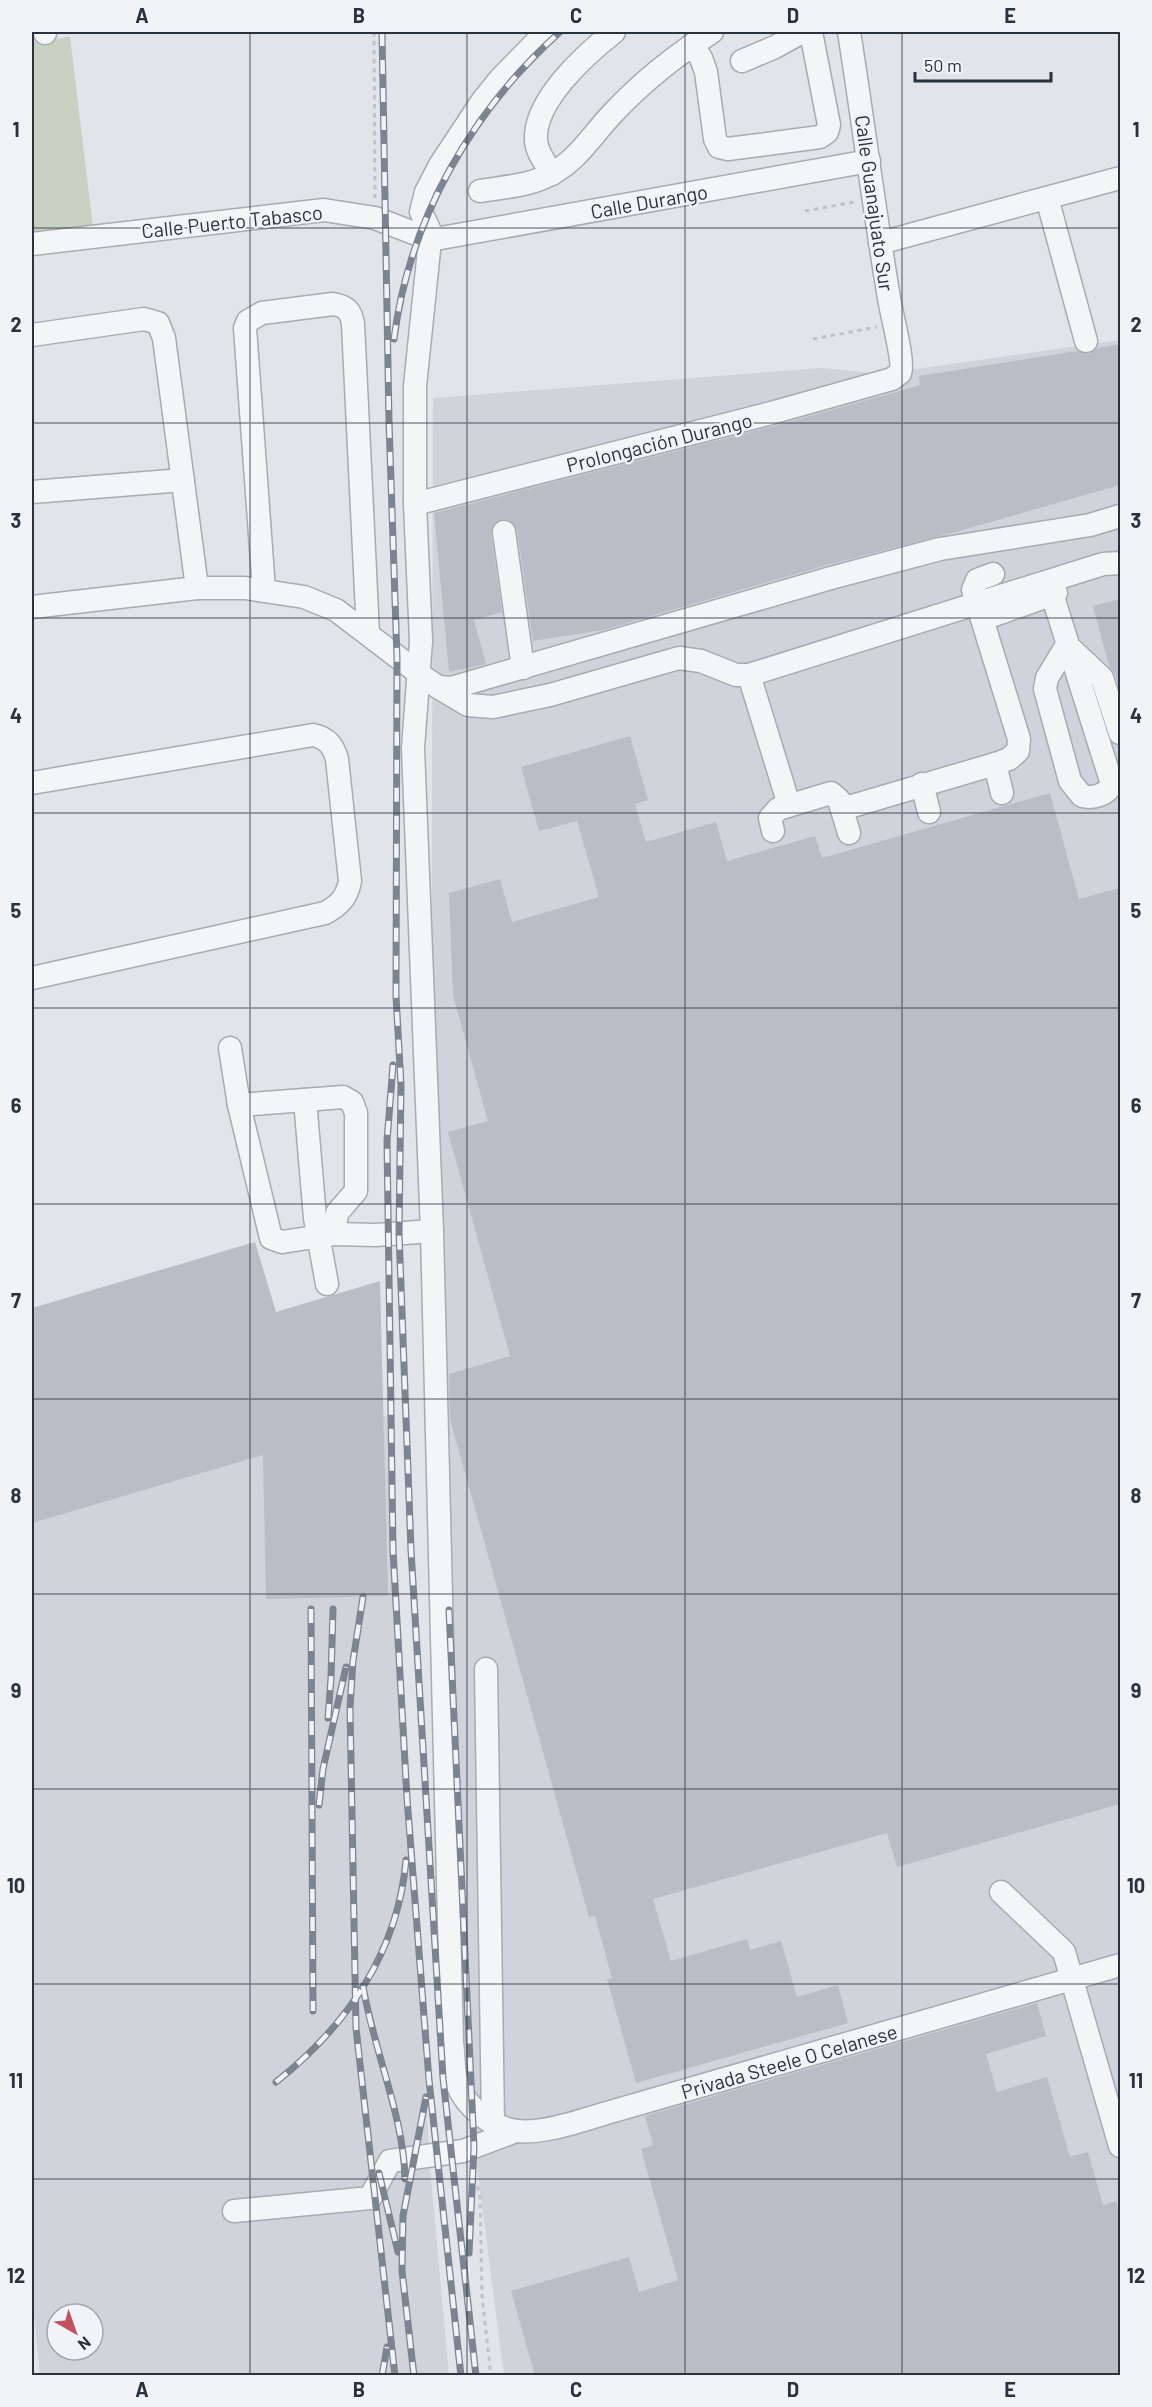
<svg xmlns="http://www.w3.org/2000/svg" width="1152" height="2407" viewBox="0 0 1152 2407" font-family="Barlow,sans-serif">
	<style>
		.built { fill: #d0d3da; fill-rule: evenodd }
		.garden { fill: #c7d2c3 }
		.building { fill: #b9bdc5 }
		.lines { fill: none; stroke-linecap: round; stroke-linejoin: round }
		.minor-casing { stroke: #a7abb3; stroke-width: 25 }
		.path { stroke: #c0c2c7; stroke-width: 3; stroke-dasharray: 4.5 4.5; stroke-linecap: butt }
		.minor { stroke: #f4f5f7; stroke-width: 22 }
		.rail-casing { stroke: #7c8391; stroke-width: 7 }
		.rail { stroke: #f1f3f6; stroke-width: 4.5; stroke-dasharray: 14; stroke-linecap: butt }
		.grid { fill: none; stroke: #2b323f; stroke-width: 1.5; stroke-opacity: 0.55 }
		.labels { text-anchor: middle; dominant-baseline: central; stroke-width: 4.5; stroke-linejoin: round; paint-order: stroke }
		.street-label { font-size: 20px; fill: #2b323f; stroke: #f1f3f6 }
		.neatline { fill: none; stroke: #2b323f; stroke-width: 2 }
		.grid-label { font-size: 20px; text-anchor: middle; font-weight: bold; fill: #2b323f }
	</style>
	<rect width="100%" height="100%" fill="#e1e4e9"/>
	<g class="built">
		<polygon points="1120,340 1120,2375 504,2375 465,2075 430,1610 433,398 821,368 881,374"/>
		<path d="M388,1415L430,2168L449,2375H40L32,2295V1520ZM57,2314H93V2350H57Z"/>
	</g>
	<polygon class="garden" points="70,37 93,227 32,235 32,42"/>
	<g class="building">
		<polygon points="1120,344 1120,485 952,533 827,565 603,630 533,641 517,530 510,520 502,519 495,522 491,533 502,612 474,620 486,664 449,672 434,513 774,426 896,392 920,385 919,376 1077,351 1089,354 1097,348"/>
		<polygon points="1120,599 1120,690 1115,674 1109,666 1093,606"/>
		<polygon points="630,736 648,800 635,804 646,842 716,822 727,861 815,836 822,858 1050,793 1079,899 1120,888 1120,1804 897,1867 887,1833 653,1899 671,1961 747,1939 750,1950 781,1941 797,1997 838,1985 848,2023 636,2083 607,1979 612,1978 595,1916 589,1917 450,1419 449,1374 510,1356 448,1132 488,1121 453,995 449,893 500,879 512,922 599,897 577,821 539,831 521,767"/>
		<polygon points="255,1242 276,1312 380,1281 388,1596 266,1599 263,1455 32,1523 32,1308"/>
		<polygon points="1037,2003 1046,2036 986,2054 997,2092 1047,2077 1070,2157 1088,2152 1103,2205 1116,2201 1120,2216 1120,2376 535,2376 511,2291 629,2257 639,2292 678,2280 641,2149 653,2145 645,2116"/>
	</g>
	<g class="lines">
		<defs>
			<g id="minor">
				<polyline points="45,32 45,33"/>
				<path d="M546,32L501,78L483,100L440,165L426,192L421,212L429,229V250L415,386V504L421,641L413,748L432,1231L452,2043C454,2056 453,2072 457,2084C466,2107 492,2128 517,2131C547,2134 588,2118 617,2110L1120,1965"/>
				<polyline points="692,45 701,58 706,72 715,139 719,147 728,149 820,137 827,132 829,125 811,32"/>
				<polyline points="742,61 775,47 802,32"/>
				<path d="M552,174C546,164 537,153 536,141C533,101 586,54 614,32"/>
				<path d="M480,191C503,187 530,186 551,174C578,160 592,135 613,113C642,82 676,55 712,32"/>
				<polyline points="1047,198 1086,341"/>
				<polyline points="880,243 1120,178"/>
				<polyline points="32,244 324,210 375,218 419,235 441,238 869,161"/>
				<polyline points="32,335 144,319 158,323 164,338 197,588"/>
				<polyline points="32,492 183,480"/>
				<path d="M415,504L771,413L892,379L900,373C905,363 891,313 889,298C874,209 863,120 849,32"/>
				<polyline points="504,532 523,668"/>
				<path d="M264,590L245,328L248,321L262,313L333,304C346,306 351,311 353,324L368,633"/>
				<path d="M1052,594L1112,784C1107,795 1093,799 1082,796L1070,781L1045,689L1047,678L1067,645L1102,678L1120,733"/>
				<polyline points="32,607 197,588 245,588 304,597 336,610 429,681 438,687 451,688 831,578 940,549 1090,525 1120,516"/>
				<polyline points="983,619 1056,593"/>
				<polyline points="749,675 789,805"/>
				<polyline points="438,687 468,705 493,707 550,695 679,658 701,661 736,675 749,675 1103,564 1120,563"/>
				<polyline points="995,764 1002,793"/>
				<path d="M32,783L313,735C327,738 333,745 337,759L350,881C347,897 340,905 325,913L32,978"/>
				<polyline points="922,784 929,812"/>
				<polyline points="842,809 995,764 1009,759 1018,751 1019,739 973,590 977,580 993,574"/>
				<polyline points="773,831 770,818 778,809 831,793 839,800 849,833"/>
				<polyline points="230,1048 239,1105 271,1238 282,1242 334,1234 376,1235 432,1231"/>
				<polyline points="305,1100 315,1218 327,1284"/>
				<polyline points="239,1105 343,1097 352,1102 356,1113 356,1191 337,1213 334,1234"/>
				<polyline points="486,1669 493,2122"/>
				<polyline points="1001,1892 1064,1952 1120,2146"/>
				<polyline points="234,2211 370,2198 390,2161 463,2151 516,2131"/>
			</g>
		</defs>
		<use href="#minor" class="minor-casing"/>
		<g class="path">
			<polyline points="374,32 375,198"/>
			<polyline points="805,211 854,202"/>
			<polyline points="813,339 877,327"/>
			<polyline points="470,2170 480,2193 482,2296 491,2376"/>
		</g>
		<use href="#minor" class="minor"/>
		<defs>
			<g id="rail">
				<polyline points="382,32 389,422 397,658 396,996 401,1085 399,1233 411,1550 443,2078 476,2376"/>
				<path d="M394,339C409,220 471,111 560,32"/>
				<polyline points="393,1065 387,1141 393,1550 407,1798 429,2080 461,2376"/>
				<polyline points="363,1597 353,1661 350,1707 356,2028 395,2376"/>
				<polyline points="311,1609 313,2011"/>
				<polyline points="449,1610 474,2147 469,2253"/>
				<polyline points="328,1718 331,1678 333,1609"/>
				<polyline points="319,1805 323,1769 346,1667"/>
				<path d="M363,1986C373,2048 404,2117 405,2179"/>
				<path d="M276,2082C347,2026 398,1952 406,1860"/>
				<polyline points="379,2173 398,2252"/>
				<polyline points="382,2376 387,2347"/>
				<polyline points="414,2376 402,2271 403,2216 426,2097"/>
			</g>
		</defs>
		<use href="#rail" class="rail-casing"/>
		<use href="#rail" class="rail"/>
	</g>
	<path class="grid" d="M250,32V2376M467,32V2376M685,32V2376M902,32V2376M32,228H1120M32,423H1120M32,618H1120M32,813H1120M32,1008H1120M32,1204H1120M32,1399H1120M32,1594H1120M32,1789H1120M32,1984H1120M32,2179H1120"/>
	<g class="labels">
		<g class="street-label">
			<text transform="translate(649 201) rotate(-10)">Calle Durango</text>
			<text transform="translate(875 203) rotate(82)">Calle Guanajuato Sur</text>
			<text transform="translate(232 221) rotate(-6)">Calle Puerto Tabasco</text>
			<text transform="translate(659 442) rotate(-14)">Prolongación Durango</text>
			<text transform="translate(789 2061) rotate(-16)">Privada Steele O Celanese</text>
		</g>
	</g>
	<rect width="1152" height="2407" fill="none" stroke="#f1f3f6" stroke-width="66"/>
	<g transform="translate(75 2332) rotate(140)"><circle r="28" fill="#f1f3f6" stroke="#a2a6ad" stroke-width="1.5"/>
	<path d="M0-4.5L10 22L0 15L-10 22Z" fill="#c2525f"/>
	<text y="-9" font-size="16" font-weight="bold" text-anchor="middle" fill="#2b323f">N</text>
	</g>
	<path d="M915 72v9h136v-9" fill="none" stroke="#2b323f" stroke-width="3"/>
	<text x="924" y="72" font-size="18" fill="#2b323f" stroke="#f1f3f6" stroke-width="4.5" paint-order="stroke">50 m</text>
	<rect x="33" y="33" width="1086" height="2341" class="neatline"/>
	<g class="grid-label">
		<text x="142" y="23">A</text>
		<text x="359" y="23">B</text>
		<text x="576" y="23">C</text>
		<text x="793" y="23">D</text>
		<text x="1010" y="23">E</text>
		<text x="16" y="137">1</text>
		<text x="1136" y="137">1</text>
		<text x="16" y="332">2</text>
		<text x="1136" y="332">2</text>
		<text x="16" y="528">3</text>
		<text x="1136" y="528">3</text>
		<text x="16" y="723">4</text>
		<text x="1136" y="723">4</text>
		<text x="16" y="918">5</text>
		<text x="1136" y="918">5</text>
		<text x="16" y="1113">6</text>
		<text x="1136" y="1113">6</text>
		<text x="16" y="1308">7</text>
		<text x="1136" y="1308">7</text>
		<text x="16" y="1503">8</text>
		<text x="1136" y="1503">8</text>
		<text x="16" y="1698">9</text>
		<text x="1136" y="1698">9</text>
		<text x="16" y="1893">10</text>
		<text x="1136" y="1893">10</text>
		<text x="16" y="2088">11</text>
		<text x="1136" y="2088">11</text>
		<text x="16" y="2283">12</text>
		<text x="1136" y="2283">12</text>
		<text x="142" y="2397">A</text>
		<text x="359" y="2397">B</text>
		<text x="576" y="2397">C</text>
		<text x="793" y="2397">D</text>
		<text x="1010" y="2397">E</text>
	</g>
</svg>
